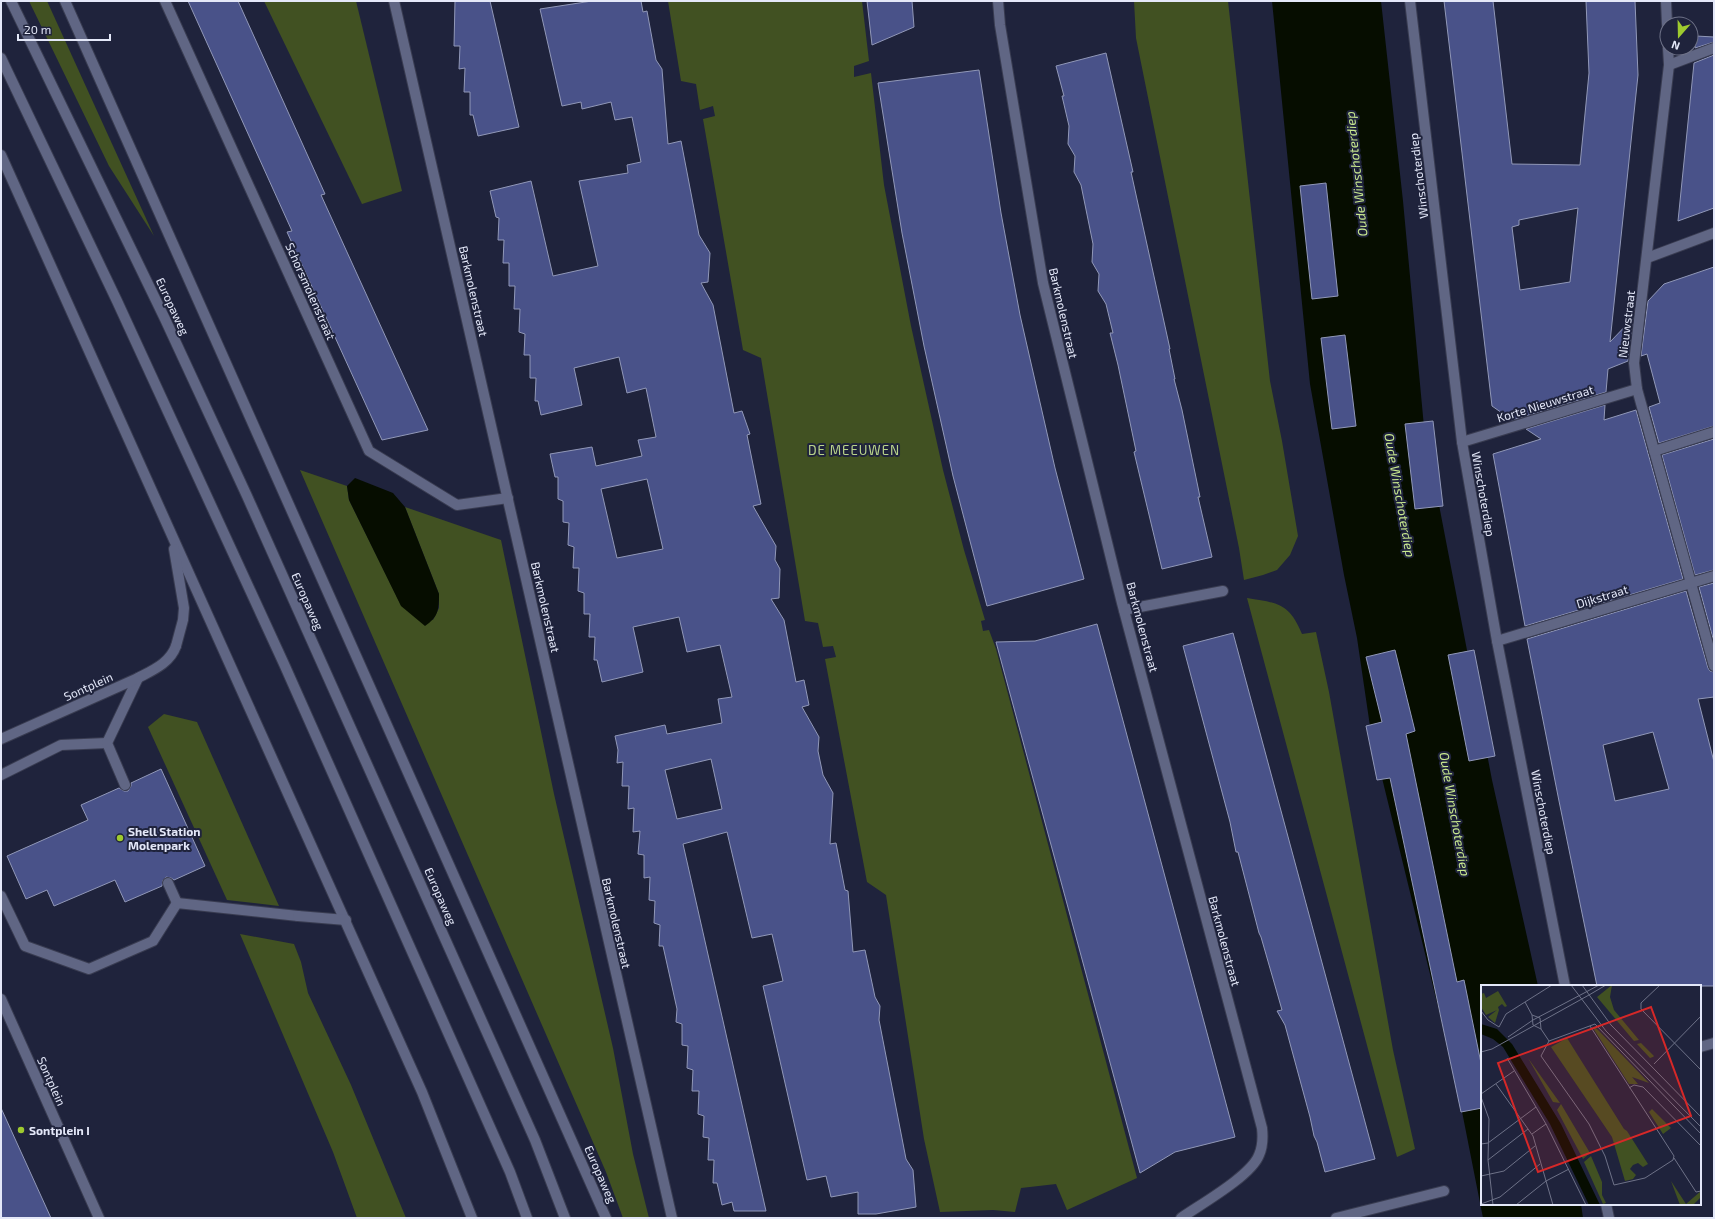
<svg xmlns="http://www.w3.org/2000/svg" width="1715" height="1219" viewBox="0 0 1715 1219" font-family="'Exo 2',sans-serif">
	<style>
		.green { fill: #415122 }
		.water { fill: #060d00 }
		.building { fill: #495289; stroke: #9198b8; fill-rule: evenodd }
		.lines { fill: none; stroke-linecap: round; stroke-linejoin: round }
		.lane-casing { stroke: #393c51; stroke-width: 12 }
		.street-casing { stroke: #393c51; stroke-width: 12 }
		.secondary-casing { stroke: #393c51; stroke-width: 12 }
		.lane { stroke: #606684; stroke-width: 10 }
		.street { stroke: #606684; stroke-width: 10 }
		.secondary { stroke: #606684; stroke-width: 10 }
		.poi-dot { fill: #9eca2f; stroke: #1f233c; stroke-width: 1.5 }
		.labels { text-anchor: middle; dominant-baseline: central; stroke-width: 4; stroke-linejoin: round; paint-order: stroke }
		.street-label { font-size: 12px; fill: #e4e8f9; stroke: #1f233c }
		.poi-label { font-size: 12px; font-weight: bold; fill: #e4e8f9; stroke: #1f233c; text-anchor: start }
		.water-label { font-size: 13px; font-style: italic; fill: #c9e98f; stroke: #1f233c }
		.neighbourhood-label { font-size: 13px; letter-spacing: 1px; fill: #bad48b; stroke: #1f233c }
		.inset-road { fill: none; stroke: #6e7288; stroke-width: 1 }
		.view { fill: #d62828; fill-opacity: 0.15; stroke: #d62828; stroke-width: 2 }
		.inset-edge { fill: none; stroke: #e4e8f9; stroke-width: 2 }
	</style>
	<rect width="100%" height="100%" fill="#1f233c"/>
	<g class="green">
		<polygon points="29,1 47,1 154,236 109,166"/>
		<polygon points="264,1 356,1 402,191 362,204"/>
		<polygon points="668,1 862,1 869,61 854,66 854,77 871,73 884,185 911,326 943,470 964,550 985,620 981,621 983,631 989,630 996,649 1137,1178 1067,1210 1056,1184 1021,1188 1015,1212 993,1210 940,1212 924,1139 886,895 867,882 825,659 836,657 833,646 823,647 818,623 805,621 761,358 743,350 703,119 715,116 713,106 700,110 696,84 681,81"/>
		<polygon points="1134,1 1228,1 1270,381 1282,441 1298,536 1290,555 1277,570 1263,575 1244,580 1239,548 1136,38"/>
		<polygon points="300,470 347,486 349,500 401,605 433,620 439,608 439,594 405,507 501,540 554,794 613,1048 633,1154 649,1218 623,1218 606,1172"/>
		<path d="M1247,598C1278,603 1289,603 1302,634L1316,632L1329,692L1393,1050L1415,1149L1397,1157Z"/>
		<polygon points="164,714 197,722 279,906 227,900 148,727"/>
		<polygon points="240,934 294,944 301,962 308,993 351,1085 406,1218 357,1218 333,1152"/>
	</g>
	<g class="water">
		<polygon points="1272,1 1381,1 1403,201 1424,427 1492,780 1538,986 1482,986 1482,1204 1581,1204 1583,1218 1483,1218 1455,1076 1371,733 1357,638 1344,575 1310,384"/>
		<path d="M355,478L393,493L405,507L439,594C439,610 438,617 425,626L401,606L349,500L347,486Z"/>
	</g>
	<g class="building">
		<polygon points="188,1 238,1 325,194 321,195 428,430 382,440 287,232 292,231"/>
		<polygon points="455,1 490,1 519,127 478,136 473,115 470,115 470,92 464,92 465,68 459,69 460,46 454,46"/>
		<path d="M592,1H641L643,12L647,11L656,60L662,69L668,144L681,141L699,235L710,253L708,282L701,283L713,305L734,413L742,411L750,434L747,435L761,504L753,506L776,546L775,560L780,569L779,598L771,599L784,620L796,682L804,680L809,705L802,707L819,737L818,751L823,775L833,793L830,844L836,843L845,890L848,891L853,952L865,950L875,997L880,1006L879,1020L906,1159L913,1170L916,1207L876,1214H858V1192L831,1197L826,1176L807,1180L763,986L783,981L772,934L752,938L727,832L683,844L766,1211H734L732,1202L722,1205L717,1183H713L714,1160H708L709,1138L703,1137L704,1116L698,1114L699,1091H692L693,1070L687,1068L688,1046L682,1045V1024L676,1022L677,1009L663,946H659L660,925L654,923L655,901L649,900L650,877L644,878V855L638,854L640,831L633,832L634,808L628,809L629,786H622L623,762L617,763L618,750L615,736L665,725L667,734L722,723L718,699L732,697L720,645L687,652L679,617L633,627L643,672L602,682L597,660H594L595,637H589L590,614H584V593L578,591L579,568H573L574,547L568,545L569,523L563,522V501L558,499V477H555L550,454L592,447L596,466L642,456L638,440L656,437L646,388L627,393L619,357L574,368L582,405L541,415L538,401H535L536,378H530V355H524L525,334L519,332L520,309H514L515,286H509V263H503L504,240H498L499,218L496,217L490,191L531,181L553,276L598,266L579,181L628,173L627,165L641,162L632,117L615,120L611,102L582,109L581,102L562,106L540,9ZM647,479L663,549L617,558L601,489ZM711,759L722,809L677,819L665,770Z"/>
		<polygon points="867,1 912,1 914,27 872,45"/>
		<path d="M1444,1H1493L1512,164L1580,165L1589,73L1586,1H1635L1638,75L1610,342L1633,318L1628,361L1608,369L1606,392L1512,420L1492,406ZM1578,208L1570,282L1520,290L1512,227L1519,225V220Z"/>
		<polygon points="1696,36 1714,37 1714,42 1695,48"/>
		<polygon points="1106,53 1133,172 1131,172 1170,349 1169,349 1175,379 1174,379 1182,410 1200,497 1198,497 1212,557 1162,569 1134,452 1136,451 1118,365 1110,333 1113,333 1106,304 1098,291 1099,274 1092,262 1093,244 1081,185 1074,172 1075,156 1068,144 1069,126 1062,96 1064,96 1056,66"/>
		<polygon points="1714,55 1714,208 1678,221 1694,63"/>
		<polygon points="979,70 1001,213 1020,315 1055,468 1084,579 987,606 953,476 924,346 902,233 878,83"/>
		<polygon points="1326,183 1338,296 1312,299 1300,186"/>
		<polygon points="1714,267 1714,426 1659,443 1649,407 1660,403 1647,354 1641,356 1648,301 1664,284"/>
		<polygon points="1345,335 1356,426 1332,429 1321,338"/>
		<polygon points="1605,405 1604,420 1636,410 1683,579 1525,626 1493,454 1541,439 1526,429"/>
		<polygon points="1433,421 1443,506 1415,509 1405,424"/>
		<polygon points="1714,439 1714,570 1695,575 1662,455"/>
		<polygon points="1714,583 1714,642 1699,587"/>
		<path d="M1686,591L1708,668L1710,671L1714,672V697L1698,699L1714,762V986H1597L1559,801L1527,639ZM1653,732L1669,789L1615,801L1603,745Z"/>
		<polygon points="1097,624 1235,1137 1175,1152 1140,1173 996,642 1035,641"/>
		<polygon points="1233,633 1375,1159 1325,1172 1317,1142 1314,1136 1310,1117 1285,1025 1277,1011 1282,1010 1261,937 1259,933 1238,852 1236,852 1230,822 1183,646"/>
		<polygon points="1395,650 1415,731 1406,734 1457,982 1464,980 1482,1068 1482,1108 1461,1112 1390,778 1377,780 1366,726 1382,722 1366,657"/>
		<polygon points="1474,650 1495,756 1469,761 1448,655"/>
		<polygon points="161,769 205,866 174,880 171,878 166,877 163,880 162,886 125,902 115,880 54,906 47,890 26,899 7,856 88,820 81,805 119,788 124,791 128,791 131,786 131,783"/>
		<polygon points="1,1108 51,1218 1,1218"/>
	</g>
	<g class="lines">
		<defs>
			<g id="lane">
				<polyline points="1,58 117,301 284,664 510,1172 527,1218"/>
				<polyline points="1124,610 1223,591"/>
				<polyline points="1,775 61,745 107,743"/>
				<polyline points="125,785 107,743 138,678"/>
				<polyline points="168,883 177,903"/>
				<polyline points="1,896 25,946 89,969 153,941 177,903"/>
				<polyline points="177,903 298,916"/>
				<polyline points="1336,1218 1444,1191"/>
			</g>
			<g id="street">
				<polyline points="65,1 606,1218"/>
				<polyline points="165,1 369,451 457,505 508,498"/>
				<polyline points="394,1 672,1218"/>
				<path d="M998,1L1000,25L1043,283L1122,603L1262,1128C1263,1137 1263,1146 1259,1155C1251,1176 1201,1204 1181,1218"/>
				<polyline points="1410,1 1462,442 1497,641 1565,986"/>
				<polyline points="1666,1 1667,24"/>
				<polyline points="1668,48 1669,65 1634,363 1637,389 1714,666"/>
				<polyline points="1669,65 1714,48"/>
				<polyline points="1647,258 1714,233"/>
				<polyline points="1462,442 1637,389"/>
				<polyline points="1654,451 1714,432"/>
				<polyline points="1497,641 1714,576"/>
				<path d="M1,739L138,678C153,670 170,663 176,646"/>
				<polyline points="1,999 99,1218"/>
				<polyline points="1700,1047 1714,1043"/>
				<polyline points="1606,1204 1609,1218"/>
			</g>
			<g id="secondary">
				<polyline points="11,1 165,319 247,496 535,1140 565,1218"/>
				<polyline points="1,155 422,1092 472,1218"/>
				<polyline points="174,549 184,608 183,620 176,646"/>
				<polyline points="298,916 346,920"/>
			</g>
		</defs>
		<use href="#lane" class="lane-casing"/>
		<use href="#street" class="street-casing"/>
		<use href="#secondary" class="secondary-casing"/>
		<use href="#lane" class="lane"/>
		<use href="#street" class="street"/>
		<use href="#secondary" class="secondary"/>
	</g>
	<g class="poi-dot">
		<circle cx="120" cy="838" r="4"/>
		<circle cx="21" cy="1130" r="4"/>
	</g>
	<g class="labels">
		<g class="street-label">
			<text transform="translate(1418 176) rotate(-97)">Winschoterdiep</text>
			<text transform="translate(311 291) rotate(66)">Schorsmolenstraat</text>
			<text transform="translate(474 291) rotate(77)">Barkmolenstraat</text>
			<text transform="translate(173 306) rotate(65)">Europaweg</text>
			<text transform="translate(1064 313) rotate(77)">Barkmolenstraat</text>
			<text transform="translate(1626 324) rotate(-83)">Nieuwstraat</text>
			<text transform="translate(1545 403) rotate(-17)">Korte Nieuwstraat</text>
			<text transform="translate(1484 494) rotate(80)">Winschoterdiep</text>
			<text transform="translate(1602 596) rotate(-17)">Dijkstraat</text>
			<text transform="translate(308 601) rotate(66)">Europaweg</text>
			<text transform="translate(546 607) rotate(77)">Barkmolenstraat</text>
			<text transform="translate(1143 627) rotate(75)">Barkmolenstraat</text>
			<text transform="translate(88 686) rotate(-24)">Sontplein</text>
			<text transform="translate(1544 812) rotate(79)">Winschoterdiep</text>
			<text transform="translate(441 896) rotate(66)">Europaweg</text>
			<text transform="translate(617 923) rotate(77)">Barkmolenstraat</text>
			<text transform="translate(1225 941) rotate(75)">Barkmolenstraat</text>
			<text transform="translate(52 1081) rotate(66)">Sontplein</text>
			<text transform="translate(601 1174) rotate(66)">Europaweg</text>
		</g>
		<g class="poi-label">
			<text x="128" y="831">Shell Station<tspan x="128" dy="14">Molenpark</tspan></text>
			<text x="29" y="1130">Sontplein I</text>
		</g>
		<g class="water-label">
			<text transform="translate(1356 174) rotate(-96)">Oude Winschoterdiep</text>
			<text transform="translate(1400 495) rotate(80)">Oude Winschoterdiep</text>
			<text transform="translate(1455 814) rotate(80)">Oude Winschoterdiep</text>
		</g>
		<g class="neighbourhood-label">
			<text x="854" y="450">DE MEEUWEN</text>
		</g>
	</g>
	<g transform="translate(1481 985)">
		<rect width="220" height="220" fill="#1f233c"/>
		<path d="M131,0L129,12L133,25L158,55L153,56L116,12ZM17,6L26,21L24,22L21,19L17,22L18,25L14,38L7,32L16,25L5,30L0,22V9L3,8L5,13ZM114,42L118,46L168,98L151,92L157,99H148L112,43ZM86,53L143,144L146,146L167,179L162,182L157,178L152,180L149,184L155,190L152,194L144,196L131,152L70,62ZM160,58L173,71L172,72L169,73L156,59ZM47,73L79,118L72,117ZM80,119L109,168L102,174L76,125ZM171,124L190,143L182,149L168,127ZM110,171L121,197V210L125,218L122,219L103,177ZM190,196L205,219L220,206V212L212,220H199Z" fill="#415122"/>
		<path d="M0,39L16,44L31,59L80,139L119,220H108L69,139L22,62L12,54L0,49Z" fill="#060d00"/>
		<path class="inset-road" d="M90,0L125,46L220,142M101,0L130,40L220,132M179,0L160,18V24L220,85M105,7L118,0M108,10L125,0M44,17L51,30M0,26L7,35L18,42L25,29L71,0M51,30L59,33L60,44L52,40ZM109,41L193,171L192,175L164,193L133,200L124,171L108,139L60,71L68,56L114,39L220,149M60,44L68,56M27,52L52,35L105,7M0,67L11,64L108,10M26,73L65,139L105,220M173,79L220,31M15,99L52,151L72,220M148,103L153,100L162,102L220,161M0,109L33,86M0,112L8,134L7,175L12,220M51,149L65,139M0,159L7,158L55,122M193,173L215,207L220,206M7,175L47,144M0,191L23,186L54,161M0,219L19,212L59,179M35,220L65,196L88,184"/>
		<path class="view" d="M170,22L210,131L57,187L17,78Z"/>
		<rect width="220" height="220" class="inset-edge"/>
	</g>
	<rect width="1715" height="1219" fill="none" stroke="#e4e8f9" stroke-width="4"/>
	<g transform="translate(1679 36) rotate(200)"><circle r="19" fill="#1f233c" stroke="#6e7288"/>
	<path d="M0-3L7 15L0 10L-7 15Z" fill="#9eca2f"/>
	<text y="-6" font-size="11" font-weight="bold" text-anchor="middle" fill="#e4e8f9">N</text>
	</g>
	<path d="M18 34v6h92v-6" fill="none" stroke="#e4e8f9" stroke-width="2"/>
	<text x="24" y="34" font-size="12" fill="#e4e8f9" stroke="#1f233c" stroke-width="3" paint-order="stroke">20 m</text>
</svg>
